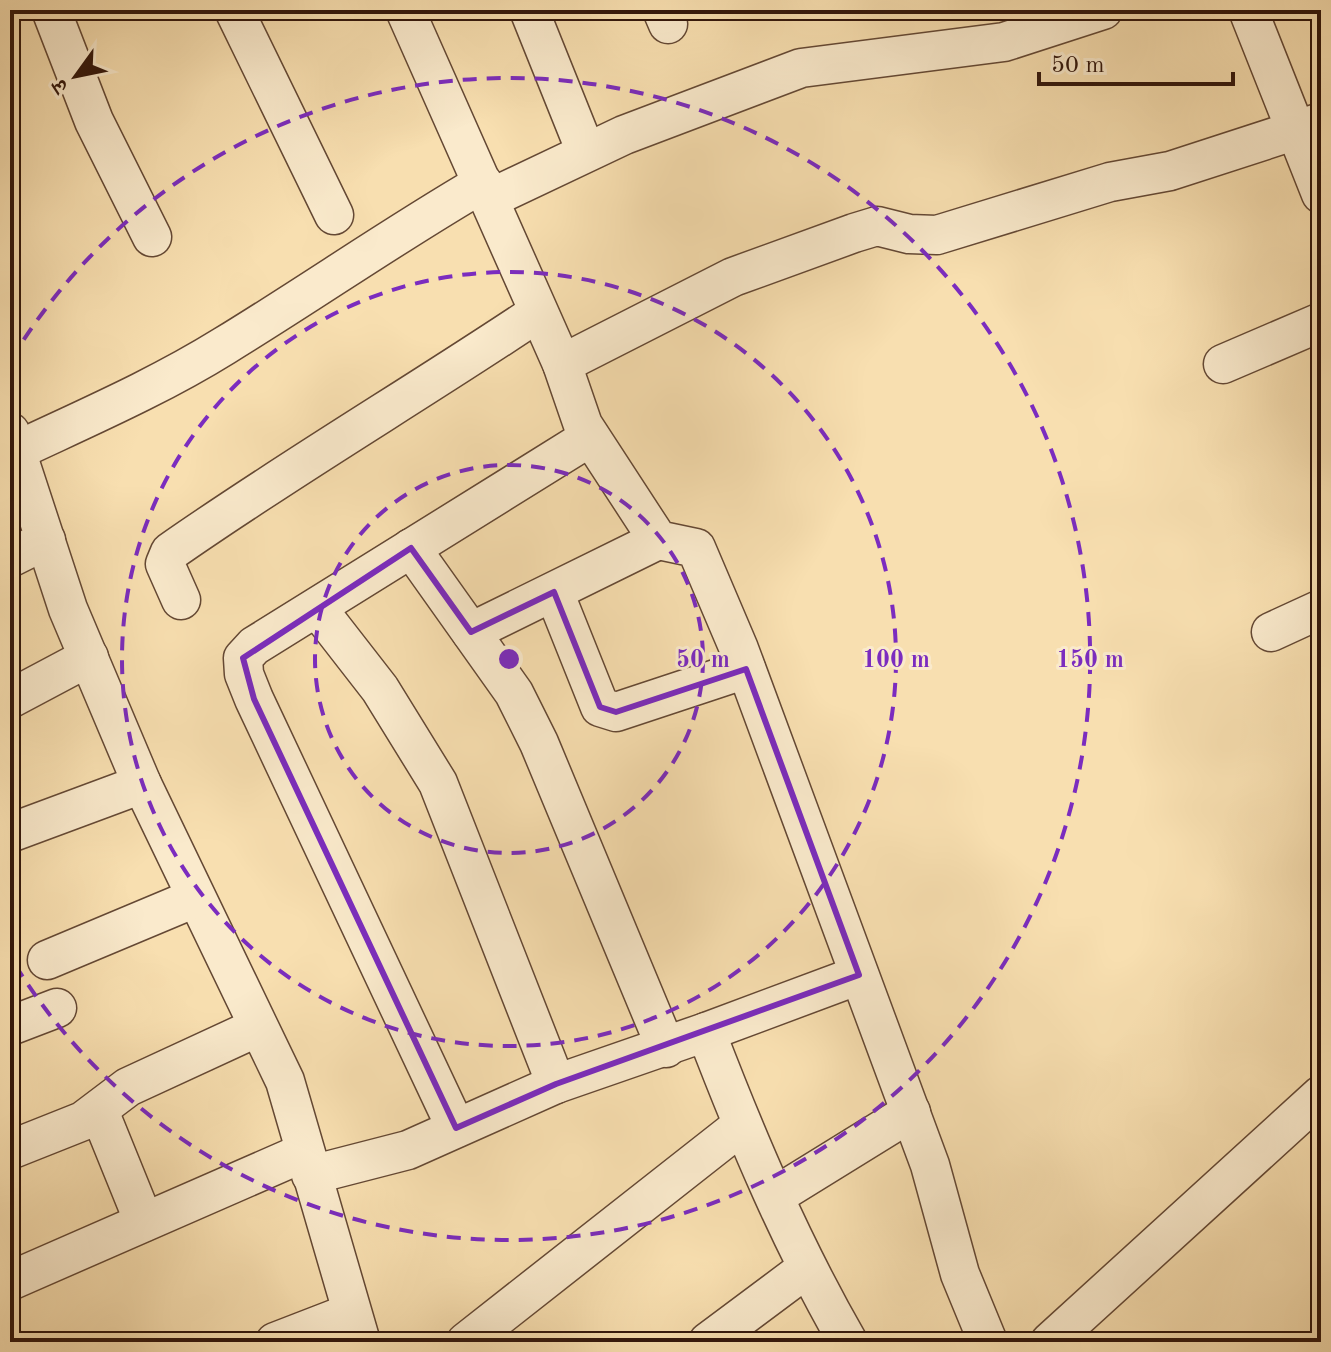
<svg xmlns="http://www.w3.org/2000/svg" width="1331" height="1352" viewBox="0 0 1331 1352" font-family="'Old Standard TT','Noto Serif Devanagari',serif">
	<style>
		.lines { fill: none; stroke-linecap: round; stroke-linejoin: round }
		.minor-casing { stroke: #644834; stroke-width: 41 }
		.minor { stroke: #faeacc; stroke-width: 38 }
		.marked { fill: none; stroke: #7b2cbf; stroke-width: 6; stroke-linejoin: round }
		.ring { fill: none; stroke: #7b2cbf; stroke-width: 4; stroke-dasharray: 14 10 }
		.centre { fill: #7b2cbf; stroke: #faeacc; stroke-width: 4 }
		.ring-label { font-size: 24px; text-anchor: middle; font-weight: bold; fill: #7b2cbf; stroke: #faeacc; stroke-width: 6; stroke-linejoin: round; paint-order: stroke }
	</style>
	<rect width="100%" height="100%" fill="#f8dfb0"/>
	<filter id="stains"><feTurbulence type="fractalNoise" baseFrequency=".0025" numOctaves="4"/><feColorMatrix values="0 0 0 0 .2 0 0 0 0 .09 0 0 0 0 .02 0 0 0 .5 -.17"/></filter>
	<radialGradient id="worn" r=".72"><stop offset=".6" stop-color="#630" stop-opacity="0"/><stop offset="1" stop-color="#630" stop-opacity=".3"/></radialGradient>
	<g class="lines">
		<defs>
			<g id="minor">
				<polyline points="51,10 94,121 152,237"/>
				<polyline points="234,10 334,215"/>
				<polyline points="405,10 562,364 583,425 658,540 696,548 739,649 930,1165 960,1274 988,1342"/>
				<polyline points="529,10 586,152"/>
				<polyline points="662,10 668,24"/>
				<polyline points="1248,10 1321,194"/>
				<polyline points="491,198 624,135 801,68 1004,42 1103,10"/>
				<polyline points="562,364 733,277 854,233 877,226 909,234 937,235 1110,182 1170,171 1321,122"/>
				<polyline points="1223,364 1321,322"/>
				<polyline points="10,432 68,609 142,784 285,1081 361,1342"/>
				<path d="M16,451C86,418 158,387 224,346C311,293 395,234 483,183"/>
				<polyline points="411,548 514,693 539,743 666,1048"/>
				<polyline points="10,558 46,540"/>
				<polyline points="554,592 600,707 616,712 746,669"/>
				<path d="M181,600L165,564L170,552C290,468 416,394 537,313"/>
				<polyline points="317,608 380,689 438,783 556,1084"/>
				<polyline points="471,632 658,540"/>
				<polyline points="1271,632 1321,609"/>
				<polyline points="10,699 89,657"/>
				<polyline points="10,833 142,784"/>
				<polyline points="47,960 195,898"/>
				<polyline points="10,1026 57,1008"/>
				<polyline points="706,1032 859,975"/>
				<polyline points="99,1111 144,1222"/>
				<polyline points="456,1128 254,699 244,674 243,658 254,646 590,437"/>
				<polyline points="10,1150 83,1121 128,1087 258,1027"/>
				<path d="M311,1175L408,1150L556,1084L706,1032C747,1139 791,1243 848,1342"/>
				<polyline points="775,1196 911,1112"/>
				<polyline points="10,1281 305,1152"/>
				<polyline points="275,1342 350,1313"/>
				<polyline points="466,1342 742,1125"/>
				<polyline points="708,1342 807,1268"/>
				<polyline points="1050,1342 1321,1095"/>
			</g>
		</defs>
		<use href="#minor" class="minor-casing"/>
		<use href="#minor" class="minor"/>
	</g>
	<path class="marked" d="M411,548L471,632L554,592L600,707L616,712L746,669L859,975L556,1084L456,1128L254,699L243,658Z"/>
	<g class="ring">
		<circle cx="509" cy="659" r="194"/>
		<circle cx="509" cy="659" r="387"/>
		<path d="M11 360A581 581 0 1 1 11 958"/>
	</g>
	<circle cx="509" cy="659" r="12" class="centre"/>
	<g class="ring-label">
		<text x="703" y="667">50 m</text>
		<text x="896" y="667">100 m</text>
		<text x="1090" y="667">150 m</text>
	</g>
	<rect width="1331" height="1352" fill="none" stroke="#f8dfb0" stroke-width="40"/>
	<rect x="12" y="12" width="1307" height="1328" fill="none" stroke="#32160b" stroke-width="4"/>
	<rect x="20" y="20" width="1291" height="1312" fill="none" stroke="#32160b" stroke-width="2"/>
	<g transform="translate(76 76) rotate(237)" stroke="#faeacc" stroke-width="6" paint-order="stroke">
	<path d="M0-6L14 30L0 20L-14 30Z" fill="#32160b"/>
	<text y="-12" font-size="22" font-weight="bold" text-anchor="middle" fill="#32160b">उ</text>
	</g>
	<path d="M1039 72v12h194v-12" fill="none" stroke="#32160b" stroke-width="4"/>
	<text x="1051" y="72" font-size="24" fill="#32160b" stroke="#faeacc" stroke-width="6" paint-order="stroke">50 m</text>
	<rect width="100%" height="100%" filter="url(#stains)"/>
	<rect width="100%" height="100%" fill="url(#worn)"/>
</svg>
